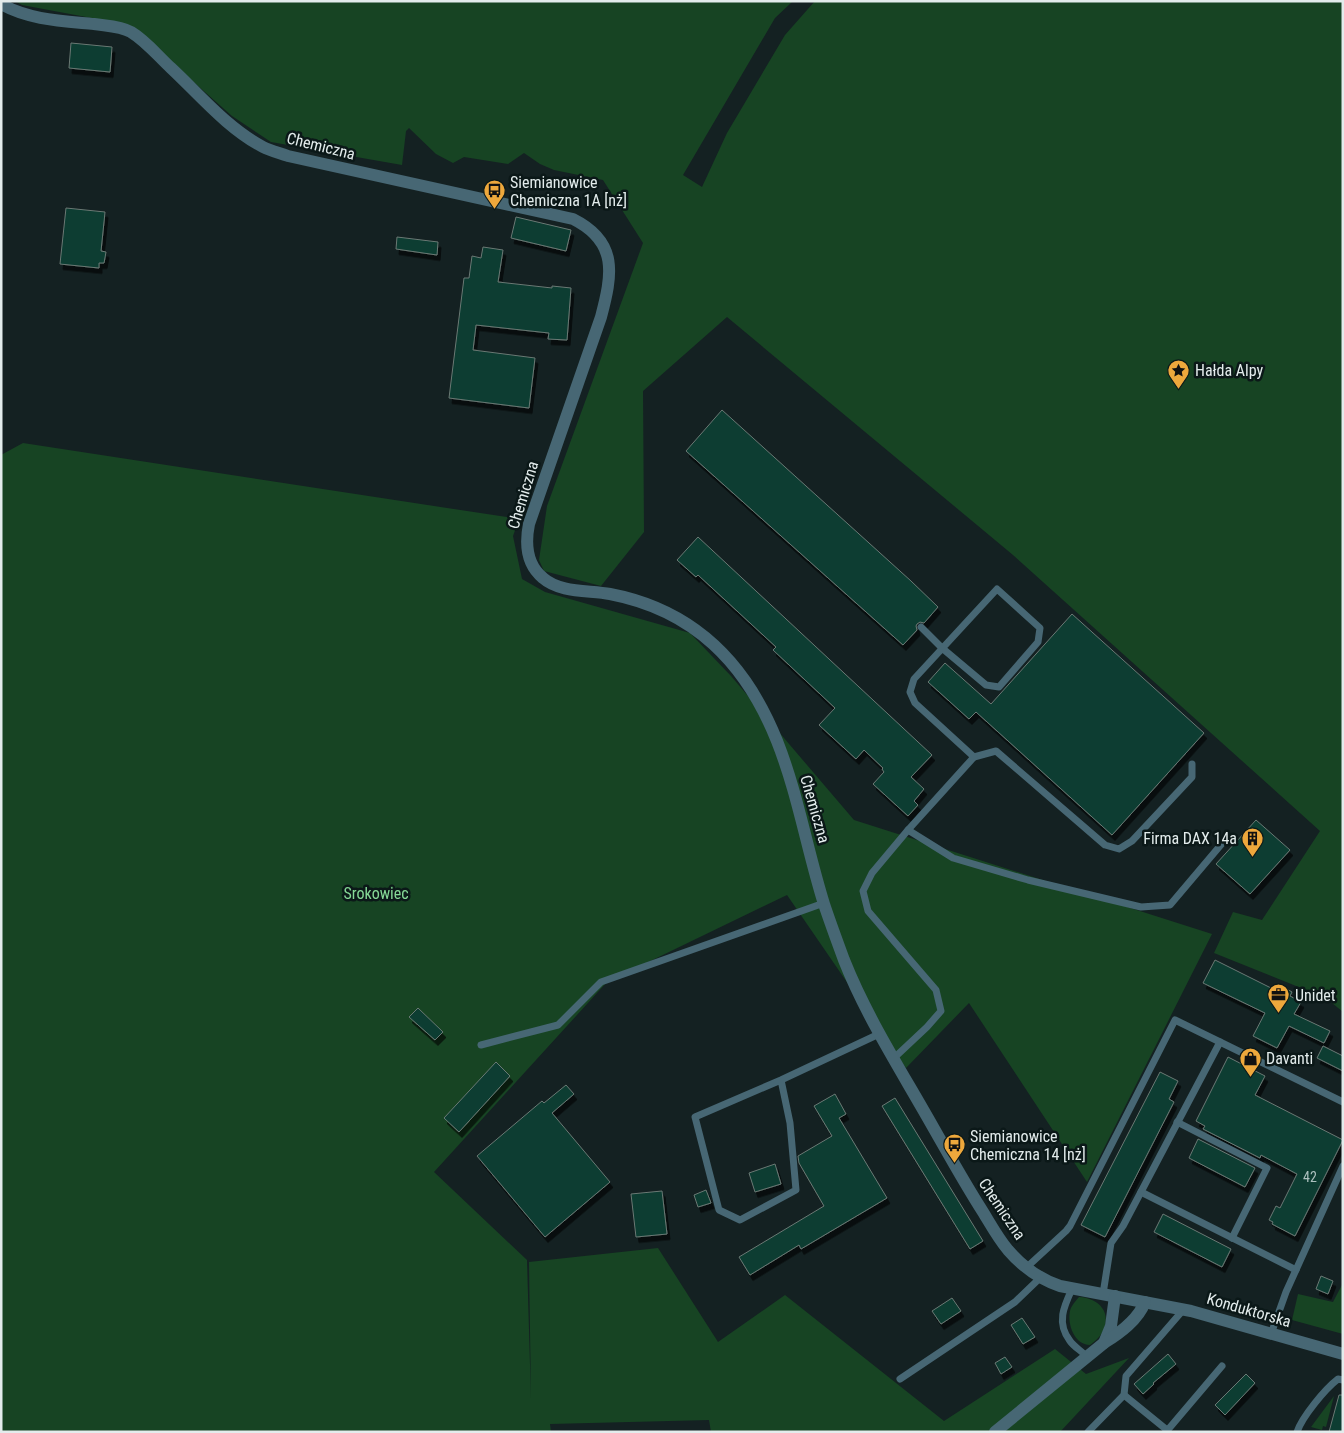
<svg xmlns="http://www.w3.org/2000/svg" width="1344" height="1433" viewBox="0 0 1344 1433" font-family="'Roboto Condensed',sans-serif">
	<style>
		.green { fill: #174423 }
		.building { fill: #083d32; stroke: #6b7974; filter: url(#shadow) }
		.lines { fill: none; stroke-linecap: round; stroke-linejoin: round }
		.service { stroke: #476774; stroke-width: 7 }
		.minor { stroke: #476774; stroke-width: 12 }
		.labels { text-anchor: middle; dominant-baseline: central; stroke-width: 5; stroke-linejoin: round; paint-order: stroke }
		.number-label { font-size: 14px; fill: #acc0be }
		.street-label { font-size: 16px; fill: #e3ecec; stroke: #0b1818 }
		.poi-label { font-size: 16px; fill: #e3ecec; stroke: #0b1818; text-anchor: start }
		.park-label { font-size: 16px; fill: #85d896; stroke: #0b1818 }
	</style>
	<defs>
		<filter id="shadow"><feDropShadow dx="3" dy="5.5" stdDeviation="0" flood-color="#0009"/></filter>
	</defs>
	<rect width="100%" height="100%" fill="#142122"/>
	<g class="green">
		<polygon points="15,1 793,1 775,18 683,175 702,187 727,133 785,35 815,1 1343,1 1343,1012 1326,998 1214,953 1233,912 1262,920 1320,831 1013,555 727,317 643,391 644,532 601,586 544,571 539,560 547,506 643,243 603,180 554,170 540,164 524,153 508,164 464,157 453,163 436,154 409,128 406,131 402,165 271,142 232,116 129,25 22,5"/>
		<polygon points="23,443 519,519 513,536 522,579 545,592 690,633 731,676 854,820 1212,934 1087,1182 969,1003 906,1068 787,895 607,982 434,1172 527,1260 531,1399 529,1262 658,1248 718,1342 785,1295 944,1421 1055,1349 1086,1374 1129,1358 1060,1432 711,1432 709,1420 550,1424 551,1432 1,1432 1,455"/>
		<polygon points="1343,1283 1343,1334 1292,1320 1298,1294 1333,1302"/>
		<path d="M1079,1297C1099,1298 1113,1313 1102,1333C1099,1338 1094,1342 1090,1345C1075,1345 1067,1325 1070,1311C1071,1306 1075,1302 1079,1297Z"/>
		<polygon points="1334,1396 1326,1427 1323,1426 1322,1430 1311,1427"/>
	</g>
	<g class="building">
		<polygon points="71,43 112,47 110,72 69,68"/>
		<polygon points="66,208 105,212 101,251 106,252 104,263 99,263 99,268 60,264"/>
		<polygon points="516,217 571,230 566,251 511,238"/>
		<polygon points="397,237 438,242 437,255 396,249"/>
		<polygon points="483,247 503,250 498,282 552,288 552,286 571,288 567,340 548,339 549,333 476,325 473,350 535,358 529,408 449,398 464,278 469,278 472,256 481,258"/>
		<polygon points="722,410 911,581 938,607 924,623 920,622 917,624 916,626 917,630 903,645 686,451"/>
		<polygon points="698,537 932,755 911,777 924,789 914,801 918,805 908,816 873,784 884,772 882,769 883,768 864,750 856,759 819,725 835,708 773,650 776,647 698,575 696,577 677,560"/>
		<polygon points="1072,614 1204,733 1112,835 976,712 969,719 928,682 945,663 991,704"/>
		<polygon points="1256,820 1290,850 1250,894 1216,864"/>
		<polygon points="1215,960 1277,991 1280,985 1292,992 1290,996 1301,1002 1294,1014 1330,1031 1324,1043 1289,1026 1277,1048 1253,1036 1265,1013 1203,983"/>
		<polygon points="418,1008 443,1032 435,1040 409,1017"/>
		<polygon points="1323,1046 1343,1056 1343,1071 1317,1058"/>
		<polygon points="1228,1057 1265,1076 1255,1095 1343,1140 1295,1236 1272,1224 1273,1222 1269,1220 1276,1206 1280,1208 1297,1174 1261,1155 1260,1158 1203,1129 1205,1126 1196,1121"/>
		<polygon points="496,1062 510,1076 459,1132 444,1118"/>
		<polygon points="1160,1072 1178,1081 1169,1099 1174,1102 1105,1237 1081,1225"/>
		<polygon points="566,1085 574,1094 552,1113 610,1182 545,1237 477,1156 542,1101 544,1103"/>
		<polygon points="835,1094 846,1114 839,1118 887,1198 801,1249 799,1245 750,1275 739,1257 824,1206 799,1163 798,1156 832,1136 814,1106"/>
		<polygon points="895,1098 983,1241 970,1249 882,1106"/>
		<polygon points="1198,1139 1255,1168 1245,1187 1189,1158"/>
		<polygon points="775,1164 781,1184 755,1192 749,1173"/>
		<polygon points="706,1190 711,1203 698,1207 694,1195"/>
		<polygon points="662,1191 667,1234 636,1237 631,1194"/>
		<polygon points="1163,1214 1231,1249 1222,1267 1154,1232"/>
		<polygon points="1321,1276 1333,1281 1328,1294 1316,1289"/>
		<polygon points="952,1298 961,1311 941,1324 932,1311"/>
		<polygon points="1022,1318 1035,1337 1023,1344 1011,1325"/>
		<polygon points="1168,1354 1176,1364 1153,1383 1154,1384 1143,1394 1134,1384"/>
		<polygon points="1005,1357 1012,1367 1001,1374 995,1363"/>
		<polygon points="1246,1374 1255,1383 1225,1415 1215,1405"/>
		<polygon points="1339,1395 1343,1395 1343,1432 1329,1432"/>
	</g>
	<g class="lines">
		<g class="service">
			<polyline points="974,757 996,751 1105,845 1119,849 1132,841 1192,777 1192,764"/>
			<polyline points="908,830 974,757 915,703 910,692 914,679 997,589 1040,628 1038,642 999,687 986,685 942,648 921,627"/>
			<polyline points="481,1045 558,1025 601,982 824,903"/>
			<polyline points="894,1058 927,1027 941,1011 936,990 868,911 863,891 872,873 908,830 953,858 1028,880 1141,907 1170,905 1225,840"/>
			<polyline points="781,1080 790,1123 796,1190 740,1220 719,1210 695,1117 781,1080 879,1034"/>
			<polyline points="1177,1122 1267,1168 1232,1238"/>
			<polyline points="1141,1192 1296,1270"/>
			<polyline points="1027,1267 1066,1231 1070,1226 1175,1020 1220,1042"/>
			<path d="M1072,1289C1064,1306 1056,1323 1070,1341C1074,1347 1082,1351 1087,1357"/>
			<polyline points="1103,1294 1111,1243 1123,1226 1220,1042 1343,1102"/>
			<polyline points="1271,1334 1286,1292 1343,1166"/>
			<polyline points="900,1379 1015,1302 1040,1278"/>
			<polyline points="1124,1395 1167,1430"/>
			<polyline points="1088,1432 1124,1395 1126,1376 1184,1309"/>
			<polyline points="1166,1432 1222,1366"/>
			<path d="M1297,1432C1302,1417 1325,1389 1338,1379L1343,1380"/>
		</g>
		<g class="minor">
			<path d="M1,4C29,20 63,21 94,24C106,26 120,26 131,32C146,41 158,56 171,68C200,95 227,128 263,147C271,151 280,153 288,156L573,219C619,242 612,275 601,317L529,524C525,544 526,564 543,578C560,593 589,590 610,594C694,610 746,663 777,741C798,794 807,850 824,904C830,922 837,941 844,960C867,1018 902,1072 933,1127C949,1155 965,1184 983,1212C991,1225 998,1238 1008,1250C1022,1266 1039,1279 1060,1286L1191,1311L1343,1354"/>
			<polyline points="1104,1343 1111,1326 1115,1296"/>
			<path d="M995,1432L1104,1343C1120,1333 1138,1320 1145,1302"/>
		</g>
	</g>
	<defs>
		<symbol id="bus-pin" viewBox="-11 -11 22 30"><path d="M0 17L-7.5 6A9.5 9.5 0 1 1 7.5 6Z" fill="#eea83c" stroke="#0b1818"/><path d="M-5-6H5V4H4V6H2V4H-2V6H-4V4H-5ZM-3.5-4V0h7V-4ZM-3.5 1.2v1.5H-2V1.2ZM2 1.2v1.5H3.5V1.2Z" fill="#111"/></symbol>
		<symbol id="sight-pin" viewBox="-11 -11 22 30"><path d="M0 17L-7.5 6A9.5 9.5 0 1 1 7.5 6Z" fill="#eea83c" stroke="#0b1818"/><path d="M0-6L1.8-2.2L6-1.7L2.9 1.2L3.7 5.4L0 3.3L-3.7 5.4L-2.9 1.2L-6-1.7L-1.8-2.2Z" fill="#111"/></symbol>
		<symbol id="building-pin" viewBox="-11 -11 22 30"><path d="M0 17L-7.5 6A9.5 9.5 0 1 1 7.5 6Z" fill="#eea83c" stroke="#0b1818"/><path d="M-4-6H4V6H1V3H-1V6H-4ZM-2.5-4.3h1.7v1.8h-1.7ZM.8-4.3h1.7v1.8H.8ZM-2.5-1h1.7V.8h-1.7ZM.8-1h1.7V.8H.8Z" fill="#111"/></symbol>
		<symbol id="office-pin" viewBox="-11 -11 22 30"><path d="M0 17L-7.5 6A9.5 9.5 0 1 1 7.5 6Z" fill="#eea83c" stroke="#0b1818"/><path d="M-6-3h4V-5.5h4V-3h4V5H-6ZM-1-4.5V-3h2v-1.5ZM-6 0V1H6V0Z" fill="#111"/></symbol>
		<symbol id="shop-pin" viewBox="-11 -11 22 30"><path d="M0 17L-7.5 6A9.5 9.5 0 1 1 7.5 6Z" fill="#eea83c" stroke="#0b1818"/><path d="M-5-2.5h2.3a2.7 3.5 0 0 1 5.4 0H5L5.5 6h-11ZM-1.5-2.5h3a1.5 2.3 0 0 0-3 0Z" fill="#111"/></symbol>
	</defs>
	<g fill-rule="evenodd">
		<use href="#bus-pin" x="482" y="178" width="25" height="34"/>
		<use href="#sight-pin" x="1166" y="358" width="25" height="34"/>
		<use href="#building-pin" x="1240" y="826" width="25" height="34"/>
		<use href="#office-pin" x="1266" y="982" width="25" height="34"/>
		<use href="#shop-pin" x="1238" y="1046" width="25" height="34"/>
		<use href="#bus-pin" x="942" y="1132" width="25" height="34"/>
	</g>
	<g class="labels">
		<g class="number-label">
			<text x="1310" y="1177">42</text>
		</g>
		<g class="street-label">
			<text transform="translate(321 146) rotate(14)">Chemiczna</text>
			<text transform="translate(523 495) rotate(-73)">Chemiczna</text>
			<text transform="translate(815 809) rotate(74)">Chemiczna</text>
			<text transform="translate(1002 1209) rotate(56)">Chemiczna</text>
			<text transform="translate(1249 1310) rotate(16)">Konduktorska</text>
		</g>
		<g class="poi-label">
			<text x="510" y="182">Siemianowice<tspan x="510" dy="18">Chemiczna 1A [nż]</tspan></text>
			<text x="1195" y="370">Hałda Alpy</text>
			<text x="1237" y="838" text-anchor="end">Firma DAX 14a</text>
			<text x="1295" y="995">Unidet</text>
			<text x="1266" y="1058">Davanti</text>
			<text x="970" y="1136">Siemianowice<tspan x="970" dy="18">Chemiczna 14 [nż]</tspan></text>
		</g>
		<g class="park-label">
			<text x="376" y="893">Srokowiec</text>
		</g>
	</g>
	<rect width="1344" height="1433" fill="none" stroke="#e3ecec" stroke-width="5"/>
</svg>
